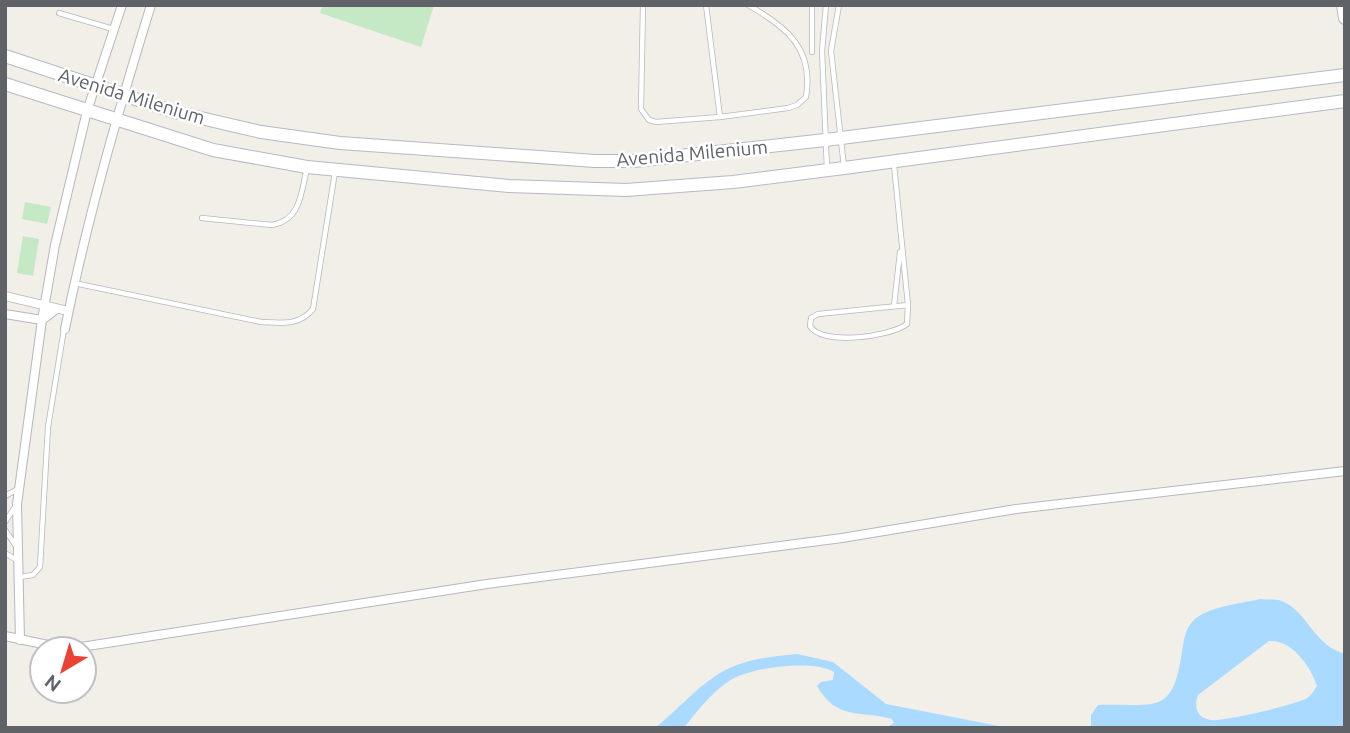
<svg xmlns="http://www.w3.org/2000/svg" width="1350" height="733" viewBox="0 0 1350 733" font-family="Ubuntu,sans-serif">
	<style>
		.green { fill: #c5e8c5 }
		.water { fill: #aadaff; fill-rule: evenodd }
		.lines { fill: none; stroke-linecap: round; stroke-linejoin: round }
		.lane-casing { stroke: #b5b8bc; stroke-width: 6 }
		.street-casing { stroke: #b5b8bc; stroke-width: 10 }
		.secondary-casing { stroke: #b6babf; stroke-width: 14 }
		.lane { stroke: #fff; stroke-width: 4.5 }
		.street { stroke: #fff; stroke-width: 8 }
		.secondary { stroke: #fff; stroke-width: 12 }
		.labels { text-anchor: middle; dominant-baseline: central; stroke-width: 5; stroke-linejoin: round; paint-order: stroke }
		.street-label { font-size: 19px; fill: #5f6368; stroke: #fff }
	</style>
	<rect width="100%" height="100%" fill="#f1efe8"/>
	<g class="green">
		<polygon points="323,5 434,5 421,47 320,13"/>
		<polygon points="25,202 51,207 47,224 22,219"/>
		<polygon points="23,236 39,239 33,276 17,273"/>
	</g>
	<g class="water">
		<path d="M1260,599C1266,600 1276,599 1282,601C1308,612 1313,645 1345,654V728H1091V715L1098,705C1156,703 1173,717 1182,651C1184,640 1185,629 1193,621C1208,606 1240,604 1260,599ZM1269,641C1292,639 1311,667 1317,686C1314,690 1311,696 1307,698C1296,705 1221,722 1210,720C1196,717 1194,706 1198,695Z"/>
		<path d="M797,654L833,662L886,704L1009,728H886L894,723L892,719C860,710 837,721 817,686L821,682L833,680L834,672C814,659 749,667 729,681C711,693 697,711 684,728H655C680,708 707,675 737,665C756,658 777,656 797,654Z"/>
	</g>
	<g class="lines">
		<defs>
			<g id="lane">
				<polyline points="643,5 641,109 649,120 656,122 720,117 706,5"/>
				<polyline points="812,5 812,52"/>
				<polyline points="826,5 822,51 827,169"/>
				<polyline points="839,5 831,51 844,167"/>
				<polyline points="59,13 113,29"/>
				<path d="M720,117L788,108L797,105L806,97C814,49 787,27 748,5"/>
				<path d="M894,165L908,305L907,324C890,337 821,346 810,326L811,318L818,314L908,305"/>
				<path d="M202,218L272,225C301,220 301,193 307,168"/>
				<path d="M74,283L261,322C282,323 299,326 313,309L335,172"/>
				<polyline points="894,306 900,252"/>
				<polyline points="5,496 18,489"/>
				<polyline points="5,522 17,504"/>
				<polyline points="5,530 16,546"/>
				<polyline points="5,553 18,561"/>
				<polyline points="20,577 33,575 40,567 48,427 64,329"/>
			</g>
			<g id="street">
				<polyline points="5,296 68,311"/>
				<polyline points="5,314 42,320 55,310"/>
				<path d="M65,329C87,219 118,112 151,5"/>
				<polyline points="5,636 62,648 81,647 487,584 842,538 1016,509 1345,471"/>
				<polyline points="20,640 17,504 42,320 55,245 87,111 122,5"/>
			</g>
			<g id="secondary">
				<polyline points="1343,5 1345,18"/>
				<polyline points="5,56 175,112 261,132 340,143 595,161 634,161 825,140 1345,75"/>
				<polyline points="5,84 213,150 307,167 509,186 626,190 733,182 844,168 1345,101"/>
			</g>
		</defs>
		<use href="#lane" class="lane-casing"/>
		<use href="#street" class="street-casing"/>
		<use href="#secondary" class="secondary-casing"/>
		<use href="#lane" class="lane"/>
		<use href="#street" class="street"/>
		<use href="#secondary" class="secondary"/>
	</g>
	<g class="labels">
		<g class="street-label">
			<text transform="translate(132 96) rotate(17)">Avenida Milenium</text>
			<text transform="translate(692 153) rotate(-5)">Avenida Milenium</text>
		</g>
	</g>
	<rect width="1350" height="733" fill="none" stroke="#5f6368" stroke-width="14"/>
	<g transform="translate(63 670) rotate(218)"><circle r="33" fill="#ffffff" stroke="#bfc1c3" stroke-width="2"/>
	<path d="M0-5L12 26L0 18L-12 26Z" fill="#ea4335"/>
	<text y="-10" font-size="19" font-weight="bold" text-anchor="middle" fill="#5f6368">N</text>
	</g>
</svg>
